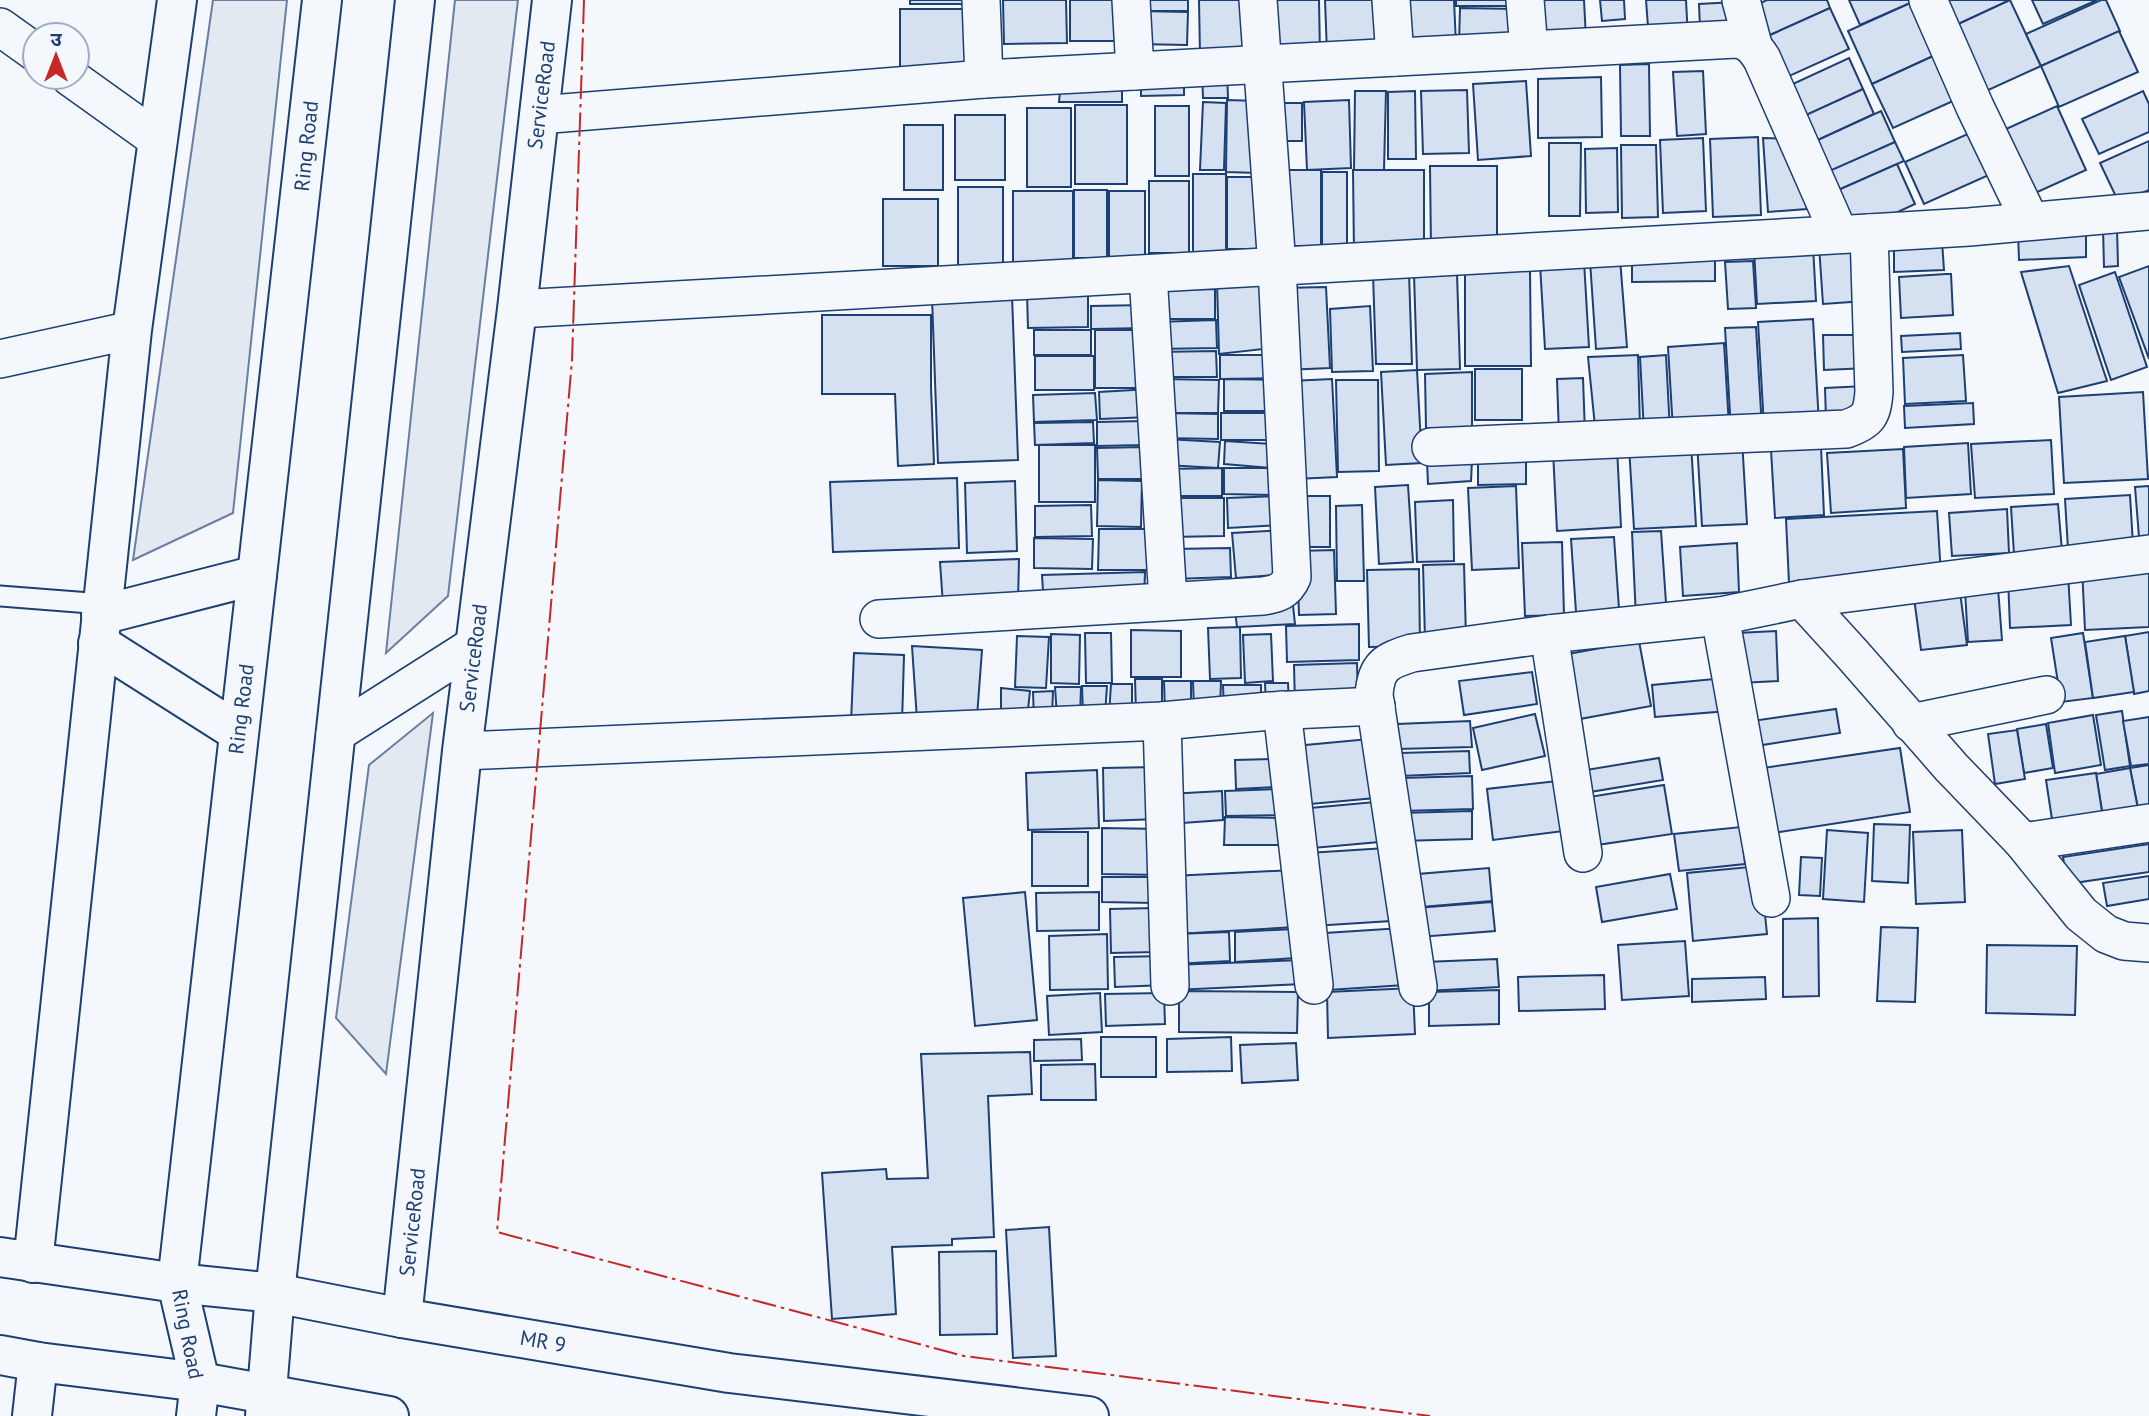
<svg xmlns="http://www.w3.org/2000/svg" width="2149" height="1416" viewBox="0 0 2149 1416" font-family="'PT Sans','Noto Sans Devanagari',sans-serif">
	<style>
		.green { fill: #e3e9f0; stroke: #687fa3; stroke-width: 2 }
		.building { fill: #d5e0f0; stroke: #1d3f73; stroke-width: 2 }
		.lines { fill: none; stroke-linecap: round; stroke-linejoin: round }
		.lane-casing { stroke: #1d3f73; stroke-width: 23 }
		.street-casing { stroke: #1d3f73; stroke-width: 40 }
		.secondary-casing { stroke: #1d3f73; stroke-width: 42 }
		.primary-casing { stroke: #1d3f73; stroke-width: 42 }
		.lane { stroke: #f4f7fb; stroke-width: 19 }
		.street { stroke: #f4f7fb; stroke-width: 37 }
		.secondary { stroke: #f4f7fb; stroke-width: 38 }
		.primary { stroke: #f4f7fb; stroke-width: 38 }
		.power { stroke: #c62828; stroke-width: 2; stroke-dasharray: 24 5 3.5 5; stroke-linecap: butt }
		.labels { text-anchor: middle; dominant-baseline: central; stroke-width: 5; stroke-linejoin: round; paint-order: stroke }
		.street-label { font-size: 21px; fill: #1d3f73; stroke: #f4f7fb }
	</style>
	<rect width="100%" height="100%" fill="#f4f7fb"/>
	<g class="green">
		<polygon points="213,0 287,0 233,513 133,560"/>
		<polygon points="455,0 518,0 448,596 386,653"/>
		<polygon points="433,713 386,1074 336,1018 369,765"/>
	</g>
	<g class="building">
		<rect x="910" y="0" width="62" height="4"/>
		<polygon points="1003,0 1066,0 1067,43 1004,44"/>
		<rect x="1070" y="0" width="56" height="41"/>
		<rect x="1136" y="0" width="52" height="11"/>
		<polygon points="1199,0 1253,0 1254,55 1200,55"/>
		<polygon points="1267,0 1319,0 1320,55 1268,58"/>
		<polygon points="1325,0 1388,0 1386,51 1327,53"/>
		<polygon points="1394,0 1454,0 1456,45 1396,49"/>
		<polygon points="1456,0 1507,0 1508,6 1456,6"/>
		<polygon points="1534,0 1584,0 1586,39 1537,42"/>
		<polygon points="1600,0 1624,0 1625,19 1602,21"/>
		<polygon points="1646,0 1686,0 1688,38 1649,40"/>
		<polygon points="1767,0 1827,0 1830,8 1770,35 1756,5"/>
		<polygon points="1849,0 1917,0 1860,25"/>
		<polygon points="1917,0 1946,50 1872,84 1848,31"/>
		<polygon points="1936,0 2010,0 1954,26"/>
		<polygon points="2010,0 2041,66 1984,92 1954,26"/>
		<polygon points="2032,0 2097,0 2043,24"/>
		<polygon points="2101,0 2106,0 2120,31 2041,66 2026,34"/>
		<polygon points="1735,2 1737,25 1700,28 1699,4"/>
		<polygon points="1460,8 1517,9 1516,44 1459,43"/>
		<polygon points="1830,8 1849,49 1778,81 1759,40"/>
		<rect x="900" y="9" width="70" height="64"/>
		<polygon points="1138,11 1188,12 1187,45 1137,44"/>
		<polygon points="2119,31 2138,72 2059,107 2041,66"/>
		<polygon points="1942,52 1962,97 1893,128 1872,84"/>
		<polygon points="1849,58 1863,89 1796,120 1782,89"/>
		<polygon points="1649,64 1650,136 1621,136 1620,65"/>
		<polygon points="1703,71 1706,134 1677,136 1673,72"/>
		<polygon points="1202,72 1227,72 1228,98 1203,98"/>
		<polygon points="1141,74 1184,74 1184,95 1141,96"/>
		<polygon points="1122,76 1122,102 1059,102 1061,80"/>
		<polygon points="1601,77 1602,137 1538,138 1538,79"/>
		<polygon points="1526,81 1531,156 1478,160 1473,84"/>
		<polygon points="1863,89 1874,114 1807,145 1795,120"/>
		<polygon points="1467,90 1469,153 1423,154 1421,91"/>
		<polygon points="1355,91 1386,91 1384,170 1354,170"/>
		<polygon points="1415,91 1416,159 1388,159 1388,92"/>
		<polygon points="2143,91 2149,104 2149,132 2099,154 2082,119"/>
		<polygon points="1227,100 1259,101 1258,173 1226,172"/>
		<polygon points="1349,100 1351,168 1307,170 1304,102"/>
		<polygon points="1203,102 1226,103 1224,170 1200,170"/>
		<rect x="1273" y="103" width="29" height="38"/>
		<rect x="1075" y="105" width="52" height="79"/>
		<rect x="1155" y="106" width="34" height="70"/>
		<polygon points="2057,106 2086,170 2024,198 1995,134"/>
		<rect x="1027" y="108" width="44" height="79"/>
		<polygon points="1881,111 1895,142 1821,176 1807,145"/>
		<rect x="955" y="115" width="50" height="65"/>
		<rect x="904" y="125" width="39" height="65"/>
		<polygon points="1981,128 2000,170 1924,204 1905,162"/>
		<polygon points="1758,137 1761,215 1713,217 1710,139"/>
		<polygon points="1703,138 1706,211 1663,213 1660,140"/>
		<polygon points="1763,138 1794,139 1807,209 1768,212"/>
		<polygon points="2149,141 2149,190 2119,203 2100,163"/>
		<polygon points="1895,142 1904,161 1836,191 1827,172"/>
		<polygon points="1549,143 1581,143 1580,216 1549,216"/>
		<polygon points="1621,145 1656,145 1658,217 1622,218"/>
		<polygon points="1617,148 1618,212 1586,213 1585,149"/>
		<polygon points="1897,164 1915,204 1855,232 1836,191"/>
		<polygon points="1430,166 1497,166 1497,249 1431,249"/>
		<rect x="1280" y="170" width="41" height="76"/>
		<polygon points="1353,170 1424,170 1424,253 1354,253"/>
		<rect x="1322" y="172" width="25" height="81"/>
		<rect x="1193" y="174" width="33" height="79"/>
		<polygon points="1227,177 1266,177 1270,249 1227,249"/>
		<rect x="1149" y="181" width="40" height="72"/>
		<rect x="958" y="187" width="45" height="79"/>
		<rect x="1074" y="190" width="33" height="68"/>
		<rect x="1013" y="191" width="60" height="71"/>
		<rect x="1109" y="191" width="36" height="67"/>
		<rect x="883" y="199" width="55" height="67"/>
		<polygon points="2103,228 2117,228 2118,266 2104,267"/>
		<polygon points="2086,230 2086,257 2019,260 2018,232"/>
		<polygon points="1942,241 1944,270 1894,272 1894,243"/>
		<polygon points="1863,243 1865,301 1823,304 1819,246"/>
		<polygon points="1813,246 1816,301 1757,304 1754,249"/>
		<polygon points="1632,255 1715,255 1715,281 1632,282"/>
		<polygon points="1620,259 1627,347 1596,349 1590,261"/>
		<polygon points="1584,261 1589,347 1545,349 1540,264"/>
		<polygon points="1753,261 1756,308 1728,309 1725,262"/>
		<polygon points="2069,266 2107,381 2058,393 2021,272"/>
		<polygon points="2149,266 2149,359 2119,277"/>
		<polygon points="1465,271 1530,271 1531,366 1465,366"/>
		<polygon points="2115,272 2147,367 2111,380 2079,285"/>
		<polygon points="1409,273 1412,364 1376,364 1373,274"/>
		<polygon points="1457,273 1460,369 1417,370 1414,274"/>
		<polygon points="1946,274 1951,274 1953,315 1901,318 1899,277"/>
		<polygon points="1217,283 1273,283 1273,348 1219,354"/>
		<polygon points="1326,287 1330,368 1285,370 1282,288"/>
		<polygon points="1215,289 1215,319 1153,319 1153,290"/>
		<polygon points="1088,293 1088,327 1028,328 1027,294"/>
		<polygon points="1012,295 1018,460 938,463 932,298"/>
		<polygon points="1146,305 1147,328 1091,329 1091,306"/>
		<polygon points="1370,306 1373,371 1332,372 1330,309"/>
		<polygon points="822,315 931,315 931,387 934,464 898,466 895,394 822,394"/>
		<polygon points="1813,319 1819,424 1764,427 1758,322"/>
		<polygon points="1216,320 1217,348 1157,349 1156,322"/>
		<polygon points="1756,327 1762,429 1731,430 1725,328"/>
		<rect x="1034" y="330" width="57" height="25"/>
		<rect x="1095" y="330" width="51" height="58"/>
		<polygon points="1960,333 1961,349 1902,352 1901,336"/>
		<polygon points="1823,335 1867,335 1868,368 1824,370"/>
		<polygon points="1724,343 1729,426 1673,430 1668,347"/>
		<polygon points="1216,351 1217,377 1158,377 1157,352"/>
		<polygon points="1220,355 1280,355 1282,378 1220,379"/>
		<polygon points="1638,355 1640,427 1595,426 1588,357"/>
		<polygon points="1666,355 1670,431 1644,432 1640,357"/>
		<polygon points="1963,355 1966,401 1905,404 1903,358"/>
		<rect x="1035" y="356" width="59" height="34"/>
		<rect x="1475" y="369" width="47" height="51"/>
		<polygon points="1417,370 1422,463 1386,465 1381,372"/>
		<polygon points="1472,372 1472,428 1426,428 1425,374"/>
		<polygon points="1583,378 1585,433 1559,434 1557,379"/>
		<polygon points="1163,379 1219,380 1218,413 1163,413"/>
		<polygon points="1224,379 1281,380 1280,411 1224,411"/>
		<polygon points="1332,379 1337,477 1295,479 1290,381"/>
		<polygon points="1336,380 1378,380 1379,471 1338,472"/>
		<polygon points="1865,386 1863,416 1826,419 1825,388"/>
		<polygon points="1150,389 1151,417 1100,419 1099,392"/>
		<polygon points="2143,392 2148,479 2064,483 2059,397"/>
		<polygon points="1095,393 1097,420 1034,422 1033,395"/>
		<polygon points="1973,403 1974,424 1905,428 1904,406"/>
		<polygon points="1163,413 1218,414 1218,439 1163,438"/>
		<rect x="1221" y="413" width="57" height="27"/>
		<polygon points="1144,421 1145,445 1097,446 1097,422"/>
		<polygon points="1093,422 1094,443 1035,445 1034,423"/>
		<polygon points="1166,439 1220,442 1218,468 1165,465"/>
		<polygon points="1742,439 1747,524 1702,526 1697,442"/>
		<polygon points="2051,440 2054,494 1975,498 1971,444"/>
		<polygon points="1225,441 1273,444 1271,468 1224,464"/>
		<polygon points="1691,443 1696,526 1634,529 1629,446"/>
		<polygon points="1968,443 1971,494 1906,498 1904,447"/>
		<rect x="1039" y="445" width="56" height="57"/>
		<polygon points="1144,447 1145,479 1098,479 1097,448"/>
		<polygon points="1821,447 1824,515 1775,518 1771,450"/>
		<polygon points="1617,448 1621,527 1557,531 1553,451"/>
		<polygon points="1903,449 1906,508 1831,513 1827,453"/>
		<polygon points="1526,451 1526,484 1478,485 1478,452"/>
		<polygon points="1472,460 1471,481 1428,484 1427,461"/>
		<polygon points="1222,468 1222,496 1166,496 1166,469"/>
		<polygon points="1224,468 1278,468 1278,495 1224,494"/>
		<polygon points="957,478 959,548 833,552 830,482"/>
		<polygon points="1098,480 1142,481 1141,527 1097,526"/>
		<polygon points="1015,481 1017,551 967,553 965,483"/>
		<polygon points="1408,485 1413,562 1379,564 1375,487"/>
		<polygon points="1516,486 1519,568 1472,570 1468,488"/>
		<polygon points="2149,486 2149,536 2139,537 2135,487"/>
		<polygon points="2130,495 2133,545 2068,549 2065,499"/>
		<polygon points="1280,496 1281,525 1228,528 1227,498"/>
		<rect x="1293" y="496" width="37" height="51"/>
		<polygon points="1168,498 1224,498 1224,536 1169,537"/>
		<polygon points="1453,500 1454,561 1417,562 1415,502"/>
		<polygon points="2058,504 2062,551 2014,554 2011,507"/>
		<polygon points="1091,505 1092,536 1035,537 1035,506"/>
		<polygon points="1362,505 1364,581 1337,581 1336,506"/>
		<polygon points="2007,509 2009,553 1952,556 1949,513"/>
		<polygon points="1937,511 1941,575 1789,583 1786,519"/>
		<polygon points="1099,529 1155,529 1155,570 1098,570"/>
		<polygon points="1287,530 1289,574 1236,578 1232,533"/>
		<polygon points="1661,531 1667,617 1636,618 1632,532"/>
		<polygon points="1614,537 1619,609 1576,612 1571,539"/>
		<polygon points="1034,538 1093,539 1092,569 1034,568"/>
		<polygon points="1562,542 1564,615 1525,616 1522,543"/>
		<polygon points="1737,543 1739,592 1683,596 1680,547"/>
		<polygon points="1230,548 1231,577 1174,579 1173,549"/>
		<polygon points="1334,550 1336,614 1299,615 1297,551"/>
		<polygon points="1019,559 1018,602 943,605 940,562"/>
		<polygon points="1464,564 1466,638 1425,639 1423,565"/>
		<polygon points="2149,564 2149,627 2085,630 2082,568"/>
		<polygon points="1419,569 1420,646 1369,647 1367,570"/>
		<polygon points="1145,572 1144,601 1044,607 1042,575"/>
		<polygon points="2068,573 2071,625 2010,628 2008,577"/>
		<polygon points="1998,588 2002,640 1968,642 1965,590"/>
		<polygon points="1960,592 1967,645 1921,650 1914,598"/>
		<polygon points="1292,596 1295,624 1237,627 1234,602"/>
		<polygon points="1359,624 1359,660 1287,662 1286,626"/>
		<polygon points="1240,627 1241,678 1210,679 1208,628"/>
		<polygon points="1131,630 1181,631 1181,677 1131,677"/>
		<polygon points="1776,631 1778,681 1740,683 1737,633"/>
		<polygon points="2149,632 2149,691 2134,694 2125,636"/>
		<polygon points="1085,633 1111,633 1112,683 1086,683"/>
		<polygon points="2083,633 2093,698 2061,702 2051,638"/>
		<polygon points="1051,634 1080,635 1079,684 1051,683"/>
		<polygon points="1271,634 1273,681 1245,683 1243,635"/>
		<polygon points="1017,636 1049,637 1046,688 1015,687"/>
		<polygon points="2125,636 2134,692 2093,698 2085,642"/>
		<polygon points="1639,641 1651,706 1569,721 1557,656"/>
		<polygon points="912,646 982,650 977,717 917,720"/>
		<polygon points="854,653 904,655 902,724 851,722"/>
		<polygon points="1357,663 1358,703 1295,705 1294,665"/>
		<polygon points="1532,672 1537,704 1464,715 1459,681"/>
		<polygon points="1725,678 1728,711 1655,717 1652,685"/>
		<polygon points="1135,679 1162,679 1162,713 1136,713"/>
		<polygon points="1164,681 1191,681 1191,711 1165,713"/>
		<polygon points="1193,681 1221,681 1220,710 1194,711"/>
		<polygon points="1265,683 1288,683 1289,705 1266,707"/>
		<polygon points="1111,684 1132,684 1132,714 1109,715"/>
		<polygon points="1223,685 1261,685 1261,709 1224,711"/>
		<polygon points="1082,686 1107,686 1105,715 1083,716"/>
		<polygon points="1055,687 1081,687 1080,717 1057,717"/>
		<polygon points="1001,688 1030,691 1027,719 1001,721"/>
		<polygon points="1053,691 1052,718 1034,719 1033,692"/>
		<polygon points="1836,709 1840,733 1756,746 1752,721"/>
		<polygon points="2122,711 2130,766 2105,770 2096,715"/>
		<polygon points="1535,714 1545,756 1482,770 1473,728"/>
		<polygon points="2093,715 2101,765 2055,773 2048,723"/>
		<polygon points="2149,717 2149,764 2131,766 2123,721"/>
		<polygon points="1470,721 1472,747 1398,749 1397,724"/>
		<polygon points="2046,724 2053,768 2024,773 2017,729"/>
		<polygon points="2017,730 2025,779 1995,784 1988,734"/>
		<polygon points="1369,739 1375,798 1300,805 1295,746"/>
		<polygon points="1900,748 1910,812 1773,833 1763,768"/>
		<polygon points="1469,751 1470,773 1400,776 1400,753"/>
		<polygon points="1659,758 1663,780 1590,792 1586,770"/>
		<polygon points="1277,759 1278,787 1236,789 1235,760"/>
		<polygon points="2149,765 2149,812 2139,814 2130,768"/>
		<polygon points="1157,767 1158,819 1104,821 1103,768"/>
		<polygon points="2130,768 2139,814 2103,818 2096,774"/>
		<polygon points="1097,770 1099,828 1028,830 1026,773"/>
		<polygon points="2096,773 2103,818 2053,826 2046,780"/>
		<polygon points="1472,776 1473,809 1402,811 1401,778"/>
		<polygon points="1557,781 1564,831 1493,840 1487,789"/>
		<polygon points="1664,785 1672,834 1590,846 1583,798"/>
		<polygon points="1279,789 1280,815 1226,816 1225,791"/>
		<polygon points="1222,791 1223,820 1169,824 1168,794"/>
		<polygon points="1375,802 1379,842 1302,849 1299,809"/>
		<polygon points="1472,811 1472,839 1400,841 1400,813"/>
		<polygon points="1225,817 1283,818 1282,845 1224,845"/>
		<polygon points="1874,824 1910,825 1908,883 1872,881"/>
		<polygon points="1741,827 1745,864 1679,871 1674,834"/>
		<polygon points="1102,828 1161,829 1160,875 1102,874"/>
		<polygon points="1827,830 1868,833 1864,902 1823,899"/>
		<polygon points="1962,830 1965,902 1916,904 1913,832"/>
		<rect x="1032" y="832" width="56" height="54"/>
		<polygon points="2149,844 2149,872 2067,884 2063,857"/>
		<polygon points="1386,848 1391,921 1313,926 1308,853"/>
		<polygon points="1801,857 1822,858 1820,896 1799,895"/>
		<polygon points="1760,866 1767,934 1693,941 1687,873"/>
		<polygon points="1489,868 1492,901 1421,907 1418,874"/>
		<polygon points="1293,870 1296,927 1176,934 1172,876"/>
		<polygon points="1670,874 1677,909 1602,922 1596,887"/>
		<polygon points="2149,876 2149,899 2107,906 2103,883"/>
		<polygon points="1102,877 1154,877 1154,903 1102,902"/>
		<polygon points="1025,892 1037,1020 975,1026 963,898"/>
		<polygon points="1099,892 1099,930 1037,931 1036,893"/>
		<polygon points="1492,902 1495,931 1419,937 1416,908"/>
		<polygon points="1155,908 1157,952 1111,953 1110,909"/>
		<polygon points="1818,918 1819,996 1783,997 1783,919"/>
		<polygon points="1881,927 1918,928 1915,1002 1877,1001"/>
		<polygon points="1402,928 1405,985 1328,990 1325,933"/>
		<polygon points="1294,929 1295,958 1235,962 1235,932"/>
		<polygon points="1229,932 1230,961 1174,964 1175,934"/>
		<polygon points="1107,934 1108,989 1050,990 1049,936"/>
		<polygon points="1685,941 1689,996 1622,1000 1618,945"/>
		<polygon points="1987,945 2077,946 2075,1015 1986,1013"/>
		<polygon points="1165,956 1167,985 1115,987 1114,957"/>
		<polygon points="1497,959 1499,987 1427,991 1425,962"/>
		<polygon points="1302,960 1303,984 1174,990 1172,965"/>
		<polygon points="1604,975 1605,1009 1519,1011 1518,977"/>
		<polygon points="1765,977 1766,999 1692,1002 1692,979"/>
		<polygon points="1413,988 1415,1034 1328,1038 1327,992"/>
		<polygon points="1499,990 1499,1024 1429,1026 1429,992"/>
		<polygon points="1179,991 1298,992 1297,1033 1179,1032"/>
		<polygon points="1100,993 1102,1032 1049,1035 1047,996"/>
		<polygon points="1164,993 1165,1024 1106,1026 1105,994"/>
		<rect x="1101" y="1037" width="55" height="40"/>
		<polygon points="1231,1037 1232,1071 1167,1072 1167,1039"/>
		<polygon points="1081,1039 1082,1060 1034,1061 1034,1040"/>
		<polygon points="1296,1043 1298,1080 1242,1083 1240,1045"/>
		<polygon points="1030,1052 1032,1094 988,1096 994,1237 952,1239 952,1245 892,1247 896,1314 832,1319 822,1173 886,1169 887,1179 928,1178 921,1054"/>
		<polygon points="1095,1064 1096,1100 1041,1100 1041,1065"/>
		<polygon points="1049,1227 1056,1356 1013,1358 1006,1230"/>
		<polygon points="996,1251 997,1334 940,1335 939,1252"/>
	</g>
	<g class="lines">
		<defs>
			<polyline id="lane" points="0,596 103,604"/>
			<g id="street">
				<polyline points="981,0 984,79"/>
				<polyline points="1131,0 1135,71"/>
				<polyline points="1391,0 1395,57"/>
				<polyline points="1525,0 1529,50"/>
				<polyline points="1741,0 1753,45"/>
				<polyline points="1928,0 1975,107 2030,221"/>
				<polyline points="0,27 35,52"/>
				<polyline points="70,77 158,140"/>
				<path d="M539,115L984,79L1736,39C1750,41 1755,48 1762,59L1839,234"/>
				<polyline points="1148,274 1168,601"/>
				<polyline points="517,309 1869,233 1969,227 2149,211"/>
				<polyline points="0,359 132,330"/>
				<path d="M1431,447L1846,429C1869,421 1872,415 1874,392L1869,233"/>
				<polyline points="1802,599 1853,655 1951,767 2023,842 2081,914 2106,934 2124,941 2149,943"/>
				<polyline points="1720,616 1771,898"/>
				<path d="M879,619L1263,596C1277,594 1286,591 1292,577L1277,267L1258,0"/>
				<polyline points="1549,634 1583,853"/>
				<polyline points="1282,710 1314,985"/>
				<polyline points="1162,721 1170,986"/>
				<polyline points="1911,723 2046,695"/>
				<polyline points="335,734 475,645"/>
				<polyline points="462,751 1162,721 1270,711 1376,706"/>
				<polyline points="2023,842 2149,823"/>
				<path d="M1418,987L1374,695C1376,666 1386,661 1412,653L1549,634L1720,616L1802,599L2149,554"/>
			</g>
			<g id="secondary">
				<polyline points="101,615 257,575"/>
				<polyline points="98,643 238,732"/>
				<polyline points="0,1257 177,1283 275,1293 402,1318 729,1373 1089,1416"/>
				<polyline points="33,1263 132,330 177,0"/>
				<polyline points="402,1318 462,751 517,309 552,0"/>
				<polyline points="0,1355 38,1362 200,1382 389,1416"/>
				<polyline points="32,1416 38,1362"/>
			</g>
			<g id="primary">
				<polyline points="196,1416 200,1382 177,1283 322,0"/>
				<polyline points="265,1416 275,1293 415,0"/>
			</g>
		</defs>
		<use href="#lane" class="lane-casing"/>
		<use href="#street" class="street-casing"/>
		<use href="#secondary" class="secondary-casing"/>
		<use href="#primary" class="primary-casing"/>
		<use href="#lane" class="lane"/>
		<use href="#street" class="street"/>
		<use href="#secondary" class="secondary"/>
		<use href="#primary" class="primary"/>
		<polyline class="power" points="584,0 572,360 497,1232 964,1356 1430,1416"/>
	</g>
	<g class="labels">
		<g class="street-label">
			<text transform="translate(541 95) rotate(-83)">ServiceRoad</text>
			<text transform="translate(306 146) rotate(-84)">Ring Road</text>
			<text transform="translate(473 658) rotate(-83)">ServiceRoad</text>
			<text transform="translate(241 709) rotate(-83)">Ring Road</text>
			<text transform="translate(412 1222) rotate(-84)">ServiceRoad</text>
			<text transform="translate(188 1334) rotate(79)">Ring Road</text>
			<text transform="translate(543 1341) rotate(10)">MR 9</text>
		</g>
	</g>
	<g transform="translate(56 56)"><circle r="33" fill="#f4f7fb" stroke="#9eadc5" stroke-width="2"/>
	<path d="M0-5L12 26L0 18L-12 26Z" fill="#c62828"/>
	<text y="-10" font-size="19" font-weight="bold" text-anchor="middle" fill="#1d3f73">उ</text>
	</g>
</svg>
